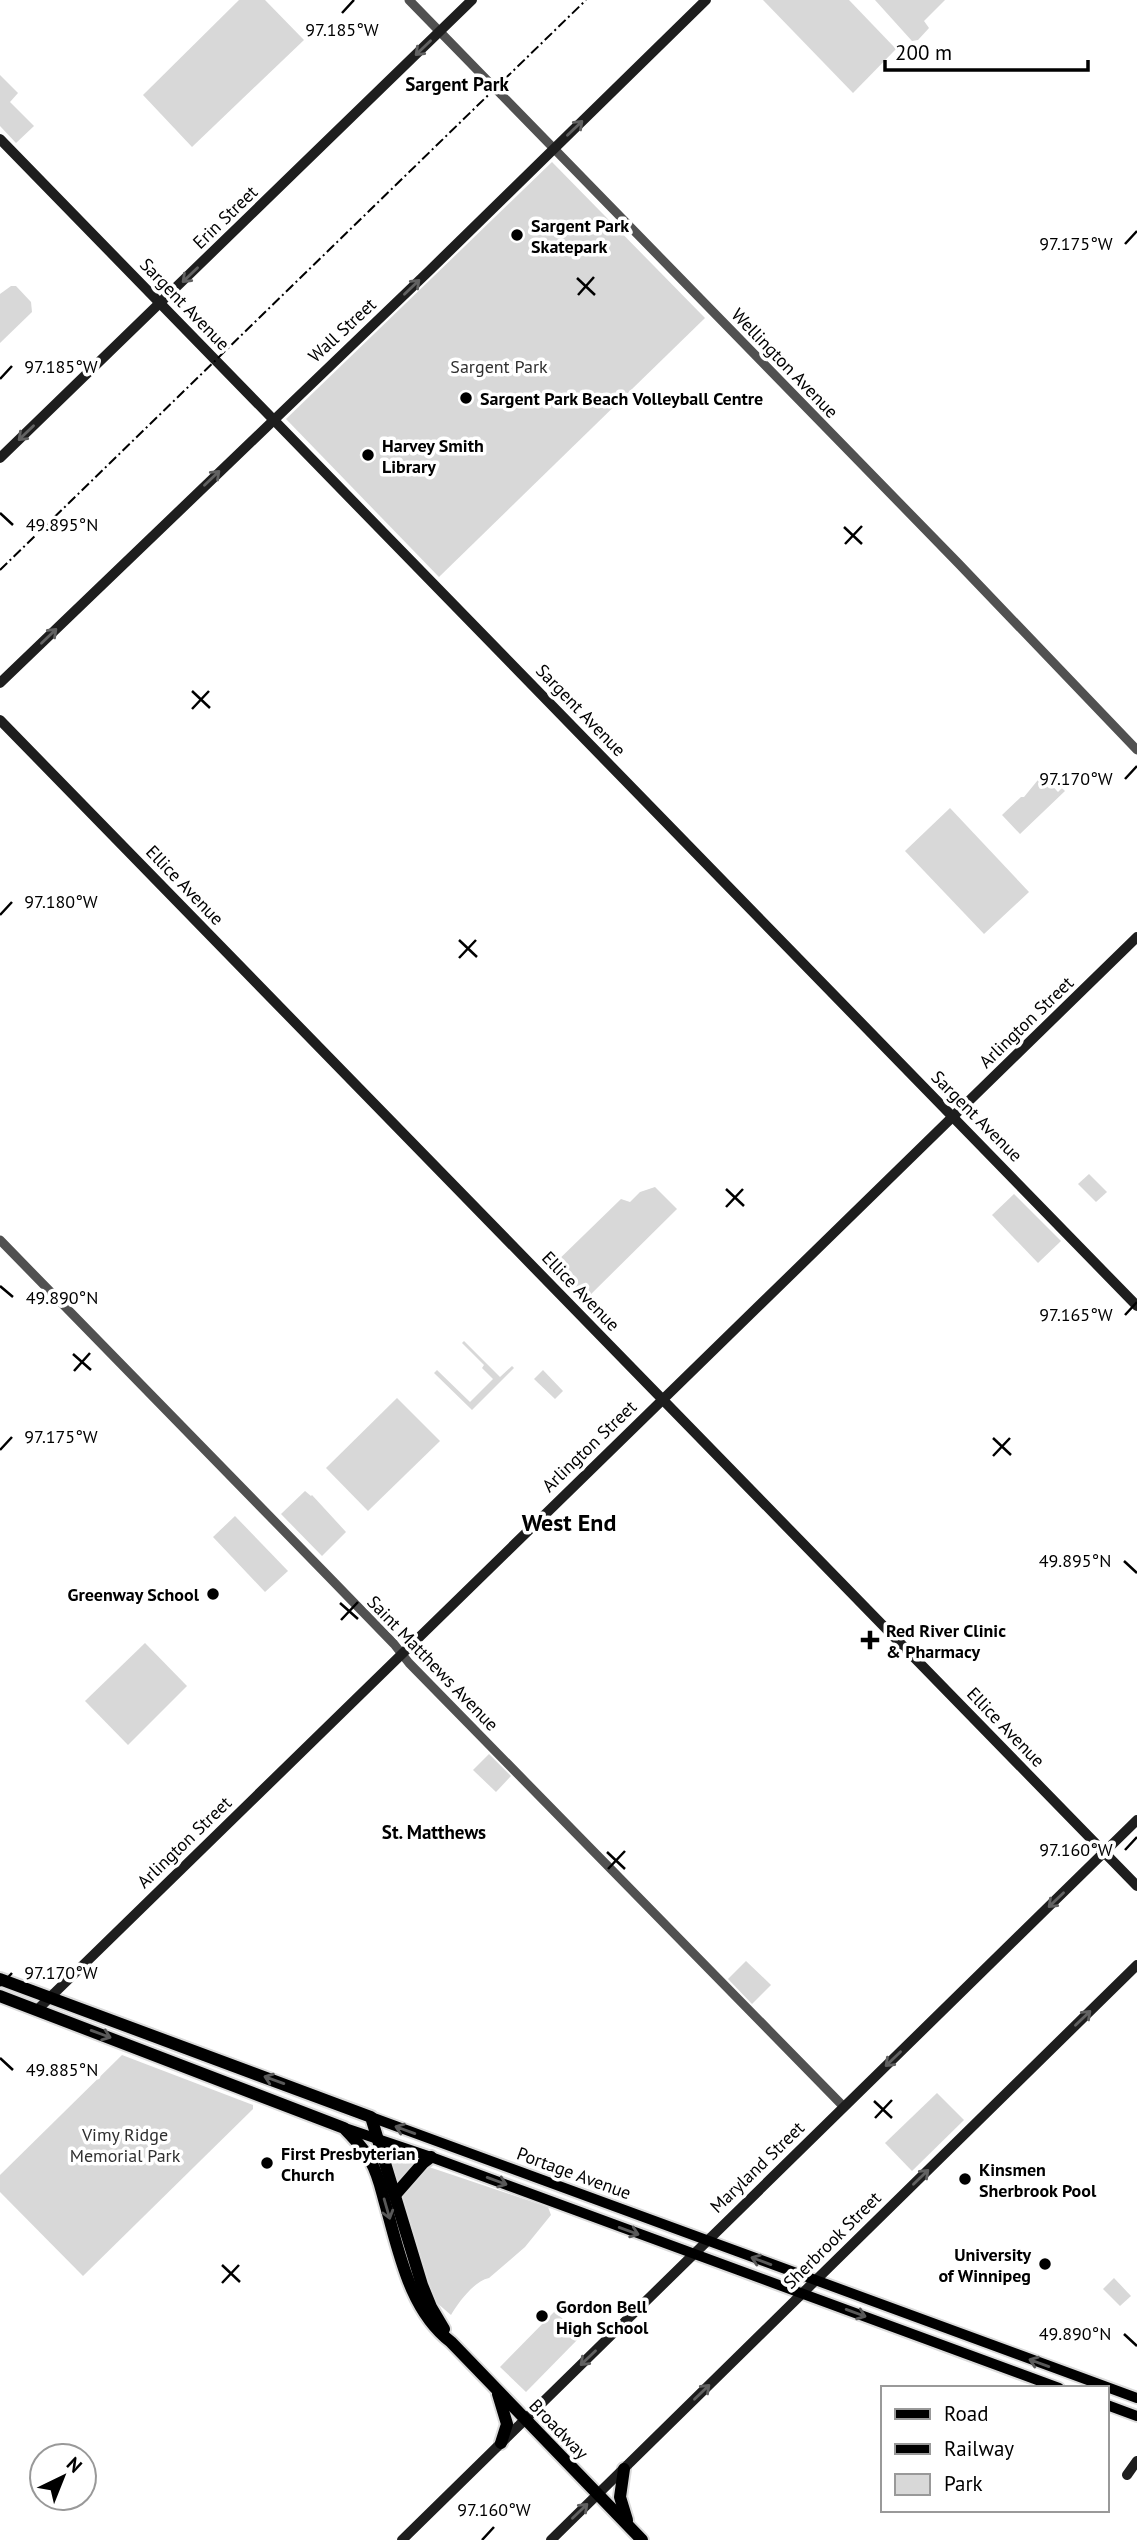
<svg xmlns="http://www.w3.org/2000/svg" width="1137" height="2540" viewBox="0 0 1137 2540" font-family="'PT Sans',sans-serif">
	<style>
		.green { fill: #d8d8d8 }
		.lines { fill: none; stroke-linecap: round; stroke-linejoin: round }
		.primary-casing { stroke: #dbdbdb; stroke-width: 14 }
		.trunk-casing { stroke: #dbdbdb; stroke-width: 16 }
		.tertiary { stroke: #515151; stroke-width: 9 }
		.secondary { stroke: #1e1e1e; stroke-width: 10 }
		.primary { stroke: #000; stroke-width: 10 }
		.trunk { stroke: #000; stroke-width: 12 }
		.rail { stroke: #000; stroke-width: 2; stroke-dasharray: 10 3.5 2 3.5; stroke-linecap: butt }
		.oneway { stroke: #626262 }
		.oneway2 { stroke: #595959 }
		.ticks { fill: none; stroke: #000; stroke-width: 2.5 }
		.poi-dot { fill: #000; stroke: #fff; stroke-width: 2.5 }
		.labels { text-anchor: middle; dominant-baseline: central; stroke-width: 7; stroke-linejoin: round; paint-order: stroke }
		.street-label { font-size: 18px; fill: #000; stroke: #fff }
		.poi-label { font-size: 18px; font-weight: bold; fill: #000; stroke: #fff; text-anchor: start }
		.park-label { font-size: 18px; fill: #2f2f2f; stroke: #fff }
		.neighbourhood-label { font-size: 19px; font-weight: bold; fill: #000; stroke: #fff }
		.district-label { font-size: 24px; font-weight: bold; fill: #000; stroke: #fff }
		.ticks-label { font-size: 18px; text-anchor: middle; fill: #000; stroke: #fff; stroke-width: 7; stroke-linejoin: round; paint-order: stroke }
	</style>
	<rect width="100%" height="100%" fill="#fff"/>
	<g class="green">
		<polygon points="239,0 265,0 304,40 192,147 143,95"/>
		<polygon points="763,0 849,0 896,49 853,93"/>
		<polygon points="875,0 945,0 924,21 929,28 918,40 912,41"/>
		<polygon points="0,75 18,93 10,102 34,126 16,143 0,126"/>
		<polygon points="552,162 705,318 439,577 286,419"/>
		<polygon points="11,286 16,286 31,302 32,312 0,343 0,294"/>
		<polygon points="1042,775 1058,792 1062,788 1065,791 1020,834 1002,815 1021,797 1024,797"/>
		<polygon points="950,808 1029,892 984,934 905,851"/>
		<polygon points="1089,1174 1107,1192 1096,1202 1078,1184"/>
		<polygon points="655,1187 677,1209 582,1303 549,1269 621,1199 630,1202 640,1192"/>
		<polygon points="1014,1194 1061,1241 1038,1263 992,1215"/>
		<polygon points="464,1341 500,1377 512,1366 514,1368 472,1410 434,1373 437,1370 470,1402 493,1379 482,1368 484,1365 462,1343"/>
		<polygon points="543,1370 563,1391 555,1399 534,1379"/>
		<polygon points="397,1398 440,1441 368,1511 326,1468"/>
		<polygon points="305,1491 311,1496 312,1495 346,1532 322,1556 281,1514"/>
		<polygon points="235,1516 288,1571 265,1592 213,1537"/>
		<polygon points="145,1643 187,1686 128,1745 85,1701"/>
		<polygon points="489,1754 511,1776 496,1792 473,1770"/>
		<polygon points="746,1961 771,1985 752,2004 728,1979"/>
		<polygon points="122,2055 253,2105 253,2109 83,2276 0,2192 0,2175"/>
		<polygon points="937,2093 964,2120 912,2171 885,2143"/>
		<polygon points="389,2154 415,2163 398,2185"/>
		<path d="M426,2166L548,2207L551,2215L525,2247L489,2278C474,2281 458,2303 451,2315L437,2303L431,2289L401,2190Z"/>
		<polygon points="1114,2278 1131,2296 1120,2306 1103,2289"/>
		<polygon points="555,2311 580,2337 526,2392 500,2367"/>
	</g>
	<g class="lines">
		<defs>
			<g id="primary">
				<polyline points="371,2117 1137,2398"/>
				<polyline points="345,2128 431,2157 1059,2388"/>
				<polyline points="1107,2405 1137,2416"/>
			</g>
			<g id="trunk">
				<polyline points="0,1979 371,2117 422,2285 431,2307 444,2329"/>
				<path d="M0,1996L344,2128C354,2139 365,2149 371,2162C378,2174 381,2189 385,2203C399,2251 409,2310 451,2342L642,2540"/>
				<polyline points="395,2195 423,2163 431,2157"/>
				<polyline points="498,2394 507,2424 501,2443"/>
				<polyline points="624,2469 620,2497 627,2520"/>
			</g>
		</defs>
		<use href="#primary" class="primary-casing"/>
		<use href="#trunk" class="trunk-casing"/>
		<g class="tertiary">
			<polyline points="409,0 958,563 1137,750"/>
			<polyline points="0,1240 328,1576 394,1644 409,1663 844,2107"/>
		</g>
		<g class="secondary">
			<polyline points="0,139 1137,1306"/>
			<polyline points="0,458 472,0"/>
			<polyline points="0,683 429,271 706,0"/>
			<polyline points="0,720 1137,1886"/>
			<polyline points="37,2010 1137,937"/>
			<polyline points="1127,2475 1137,2461"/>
			<polyline points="402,2540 1137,1820"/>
			<polyline points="551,2540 1137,1965"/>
		</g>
		<use href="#primary" class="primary"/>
		<use href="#trunk" class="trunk"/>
		<polyline class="rail" points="0,570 586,0"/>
	</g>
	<defs><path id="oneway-shaft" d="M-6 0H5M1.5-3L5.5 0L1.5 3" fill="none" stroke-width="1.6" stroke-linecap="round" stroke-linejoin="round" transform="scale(1.75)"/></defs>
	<g class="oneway">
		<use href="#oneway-shaft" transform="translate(423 48) rotate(136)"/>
		<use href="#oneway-shaft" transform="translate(575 128) rotate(-44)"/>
		<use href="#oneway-shaft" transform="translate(190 275) rotate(136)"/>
		<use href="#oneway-shaft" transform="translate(412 287) rotate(-44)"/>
		<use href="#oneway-shaft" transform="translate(26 433) rotate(136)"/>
		<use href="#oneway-shaft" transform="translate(212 478) rotate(-44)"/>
		<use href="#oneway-shaft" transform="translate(49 636) rotate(-44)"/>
		<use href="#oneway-shaft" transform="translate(1056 1900) rotate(136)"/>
		<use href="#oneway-shaft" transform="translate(1083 2018) rotate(-44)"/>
		<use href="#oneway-shaft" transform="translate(893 2059) rotate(136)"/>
		<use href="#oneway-shaft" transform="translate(921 2177) rotate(-44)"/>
		<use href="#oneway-shaft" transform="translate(588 2358) rotate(136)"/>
		<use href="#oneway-shaft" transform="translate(702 2392) rotate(-44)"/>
		<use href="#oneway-shaft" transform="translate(580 2511) rotate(-44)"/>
	</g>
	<g class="oneway2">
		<use href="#oneway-shaft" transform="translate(101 2034) rotate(20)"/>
		<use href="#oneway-shaft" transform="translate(274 2080) rotate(-160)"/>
		<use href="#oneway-shaft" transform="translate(405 2130) rotate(-160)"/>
		<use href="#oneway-shaft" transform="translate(497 2181) rotate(20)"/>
		<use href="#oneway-shaft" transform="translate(387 2209) rotate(74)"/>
		<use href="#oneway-shaft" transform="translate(629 2231) rotate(20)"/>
		<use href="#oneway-shaft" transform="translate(761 2261) rotate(-160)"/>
		<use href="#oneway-shaft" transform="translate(856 2313) rotate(20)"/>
		<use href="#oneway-shaft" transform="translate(1039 2363) rotate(-160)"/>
	</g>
	<path class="ticks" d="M342,13L354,0M1125,244L1137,231M577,278L595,295M578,295L594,277M0,379L12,366M0,513L13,525M844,527L862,544M845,544L862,526M192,691L210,708M192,709L209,691M1125,779L1137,766M0,915L12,902M459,940L477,957M459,958L476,940M726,1189L744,1206M726,1207L743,1189M0,1286L13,1297M1125,1315L1137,1302M73,1354L91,1370M74,1371L90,1353M993,1438L1011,1455M0,1450L12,1437M993,1456L1010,1438M1124,1561L1137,1573M340,1603L358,1619M341,1620L358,1602M1125,1850L1137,1837M607,1852L625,1869M608,1869L625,1851M0,1986L12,1973M0,2058L13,2070M874,2101L892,2118M875,2118L892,2100M222,2265L240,2282M222,2283L239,2265M1124,2334L1137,2346M482,2540L494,2527"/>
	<g class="poi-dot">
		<circle cx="517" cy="235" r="7"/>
		<circle cx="466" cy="398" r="7"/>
		<circle cx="368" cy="455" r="7"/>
		<circle cx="213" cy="1594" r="7"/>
		<path d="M866.5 1629.5h7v7h7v7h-7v7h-7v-7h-7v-7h7z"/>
		<circle cx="267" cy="2163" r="7"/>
		<circle cx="965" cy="2179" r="7"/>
		<circle cx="1045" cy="2264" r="7"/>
		<circle cx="542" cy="2316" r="7"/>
	</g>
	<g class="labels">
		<g class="street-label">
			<text transform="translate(225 217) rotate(-44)">Erin Street</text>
			<text transform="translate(185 304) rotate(46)">Sargent Avenue</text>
			<text transform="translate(342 330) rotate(-43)">Wall Street</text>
			<text transform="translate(785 363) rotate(46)">Wellington Avenue</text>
			<text transform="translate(581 710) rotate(46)">Sargent Avenue</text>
			<text transform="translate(185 885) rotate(46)">Ellice Avenue</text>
			<text transform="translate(1026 1022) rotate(-44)">Arlington Street</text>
			<text transform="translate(977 1116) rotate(45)">Sargent Avenue</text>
			<text transform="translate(581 1291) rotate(46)">Ellice Avenue</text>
			<text transform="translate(589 1446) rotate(-44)">Arlington Street</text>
			<text transform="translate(433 1663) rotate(46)">Saint Matthews Avenue</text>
			<text transform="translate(1006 1727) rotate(46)">Ellice Avenue</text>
			<text transform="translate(184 1842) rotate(-44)">Arlington Street</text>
			<text transform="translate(757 2167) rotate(-44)">Maryland Street</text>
			<text transform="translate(574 2173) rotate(20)">Portage Avenue</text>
			<text transform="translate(832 2240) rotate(-45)">Sherbrook Street</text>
			<text transform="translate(559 2429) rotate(46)">Broadway</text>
		</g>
		<g class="poi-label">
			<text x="531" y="225">Sargent Park<tspan x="531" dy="21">Skatepark</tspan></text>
			<text x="480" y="398">Sargent Park Beach Volleyball Centre</text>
			<text x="382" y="445">Harvey Smith<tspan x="382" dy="21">Library</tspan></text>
			<text x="199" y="1594" text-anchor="end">Greenway School</text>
			<text x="886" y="1630">Red River Clinic<tspan x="886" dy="21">&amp; Pharmacy</tspan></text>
			<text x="281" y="2153">First Presbyterian<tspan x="281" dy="21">Church</tspan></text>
			<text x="979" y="2169">Kinsmen<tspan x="979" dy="21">Sherbrook Pool</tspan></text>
			<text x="1031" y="2254" text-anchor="end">University<tspan x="1031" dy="21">of Winnipeg</tspan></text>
			<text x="556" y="2306">Gordon Bell<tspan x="556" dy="21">High School</tspan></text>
		</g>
		<g class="park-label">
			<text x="499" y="366">Sargent Park</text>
			<text x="125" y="2134">Vimy Ridge<tspan x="125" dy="21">Memorial Park</tspan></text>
		</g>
		<g class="neighbourhood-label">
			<text x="457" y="84">Sargent Park</text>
			<text x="434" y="1832">St. Matthews</text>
		</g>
		<g class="district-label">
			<text x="569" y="1522">West End</text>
		</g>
	</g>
	<g class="ticks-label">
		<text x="342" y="36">97.185°W</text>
		<text x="1076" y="250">97.175°W</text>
		<text x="61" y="373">97.185°W</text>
		<text x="62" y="531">49.895°N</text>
		<text x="1076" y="785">97.170°W</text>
		<text x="61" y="908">97.180°W</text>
		<text x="62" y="1304">49.890°N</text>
		<text x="1076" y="1321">97.165°W</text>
		<text x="61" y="1443">97.175°W</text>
		<text x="1075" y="1567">49.895°N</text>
		<text x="1076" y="1856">97.160°W</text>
		<text x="61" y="1979">97.170°W</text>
		<text x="62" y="2076">49.885°N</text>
		<text x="1075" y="2340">49.890°N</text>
		<text x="494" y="2516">97.160°W</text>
	</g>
	<rect x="881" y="2386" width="228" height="126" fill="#ffffff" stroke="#999999" stroke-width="2"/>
	<rect x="895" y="2409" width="35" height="10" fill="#000000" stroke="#999999" stroke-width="2"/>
	<text x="944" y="2421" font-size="21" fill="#000000">Road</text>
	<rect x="895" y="2444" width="35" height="10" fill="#000000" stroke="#999999" stroke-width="2"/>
	<text x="944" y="2456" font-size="21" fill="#000000">Railway</text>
	<rect x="895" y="2474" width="35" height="21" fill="#d8d8d8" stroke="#999999" stroke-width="2"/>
	<text x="944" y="2491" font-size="21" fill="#000000">Park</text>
	<g transform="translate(63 2477) rotate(43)"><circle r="33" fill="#ffffff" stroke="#999999" stroke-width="2"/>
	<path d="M0-5L12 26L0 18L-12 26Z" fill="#000000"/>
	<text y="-10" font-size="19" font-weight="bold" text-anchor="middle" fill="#000000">N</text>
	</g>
	<path d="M885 60v10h203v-10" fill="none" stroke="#000000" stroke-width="3.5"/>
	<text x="895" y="60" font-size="21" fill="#000000" stroke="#ffffff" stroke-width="5" paint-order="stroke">200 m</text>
</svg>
